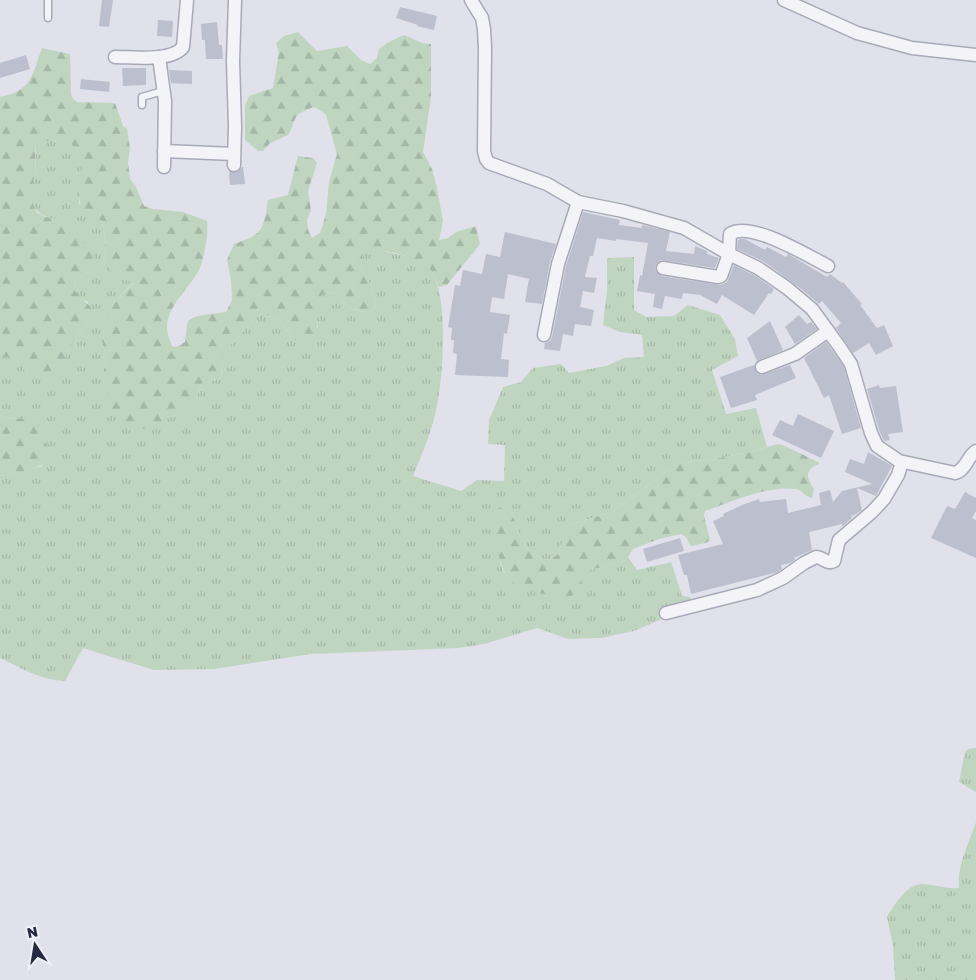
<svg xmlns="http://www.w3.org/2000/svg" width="976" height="980" viewBox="0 0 976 980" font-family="'Golos Text',sans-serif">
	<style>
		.grass { fill: url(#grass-tufts) }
		.forest { fill: url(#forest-firs) }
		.building { fill: #bcbfcd }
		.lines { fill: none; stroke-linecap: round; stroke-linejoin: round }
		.service-casing { stroke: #a8aab8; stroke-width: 9 }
		.minor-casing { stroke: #a8aab8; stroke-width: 15 }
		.service { stroke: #f3f3f8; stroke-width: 6 }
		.minor { stroke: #f3f3f8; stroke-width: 12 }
	</style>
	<defs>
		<pattern id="grass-tufts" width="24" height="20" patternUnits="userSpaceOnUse" patternTransform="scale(1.25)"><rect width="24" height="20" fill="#c0d5c0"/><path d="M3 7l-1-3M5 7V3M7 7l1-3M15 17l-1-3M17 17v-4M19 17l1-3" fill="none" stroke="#a5b7a6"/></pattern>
		<pattern id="forest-firs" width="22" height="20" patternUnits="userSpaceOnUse" patternTransform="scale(1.25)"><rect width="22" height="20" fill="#c0d5c0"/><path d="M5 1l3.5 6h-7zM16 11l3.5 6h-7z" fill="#a5b7a6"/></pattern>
	</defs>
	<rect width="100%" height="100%" fill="#e0e1ea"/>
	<g class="grass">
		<path d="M45,140C51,140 59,140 65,141C90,148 81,185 79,204L103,220L106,249L104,259L134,282L113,303L102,341L107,360L104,369L170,417C193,408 194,407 201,384L221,378L223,357L227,349L258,315C277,312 285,329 297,342L318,327C316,311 313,303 326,291L336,294L349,308L368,313L376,306L372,287L361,270L363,250C374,247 384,251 396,254C408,256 421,259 430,269C450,294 443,384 435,415C430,436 421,456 413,476L461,491L477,480L504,481L505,445L488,444L489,420L503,387L521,382L533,368L561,364L569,373L606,366L624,358L644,357L642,335L620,332L603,325L607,290V258L634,257V310L646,317L674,316L688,305L720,315L735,339L738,356L712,370L726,414L756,408L767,447L755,451L710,460L684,462L670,469L612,512L572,524L569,528L557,555L549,560C525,556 519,535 513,515L500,562L503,571L517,585L581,578L587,571L624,561L628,557L637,570L671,562L682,596L690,597L694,609L664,618L634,631L601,638L568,639L537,628L484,644L458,648L311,654L214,669L154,670L83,648L65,681C41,680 21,668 0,658V476L22,472L42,466L25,418L9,419L0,415V357H14L27,373L61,364L76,337L90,320L88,302L79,298L74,289L76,280L93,269L56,219C33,215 29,203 33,181C34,177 36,174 36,170C36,161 35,152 36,142Z"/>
		<polygon points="976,748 976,792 959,782 965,752 968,749"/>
		<path d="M976,822V980H895L893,946L887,917C894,905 908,882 924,884C936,885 946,889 959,888C957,865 969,843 976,822Z"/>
	</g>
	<g class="forest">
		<path d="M298,32L317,51L347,46L361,60L370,64L377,58L379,49L387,43L404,35L422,43L431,44V97L423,152L432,169L437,188L443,221L439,240L448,238L456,232L476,226L480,244L447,285L439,287C436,281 434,274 430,269C420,257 378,247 363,250L361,270L372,287L376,306L368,313L349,308L336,294L326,291C305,310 329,324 307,342H297C285,329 277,312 258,315L227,349L223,357L221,378L201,384L195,402L188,410L170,417L153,427L142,429L123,424L115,417L103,380L104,369L107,360L102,341L106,322L113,303L134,283L114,276L104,259L106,249L103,221L84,213C82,210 80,206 80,202C79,181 92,144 59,141C51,140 44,140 36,143L35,152L36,172L33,181V204L37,213L46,217L55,219L72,229L91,250L94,259L93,269L76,280L74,289C79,298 87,302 93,310L90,320L76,337L61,365L55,372L36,378L27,373L14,357H0V97C32,91 32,75 42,48L70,54L71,95L73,99L77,102L115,103L123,126L127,129L130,148L128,162L130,179L136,187L144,206L153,209L183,212L207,221C209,234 204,258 199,270C189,289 165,307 167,331C168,336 170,341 172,346L176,347L185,342C186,336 186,327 188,322C192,314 217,314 226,312L232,300L231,280L227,260L234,244C264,233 263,231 268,200L288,195L298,156L313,158L317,163L308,191L311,210L307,220L308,230L312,238L320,233L326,214L329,182L337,154L326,115L322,111L314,107C289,116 299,117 288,135L270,143L263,151H258L245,140V106L249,96L273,88L279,52L276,43L284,36Z"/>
		<path d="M0,415L9,419L25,418L39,425C42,434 49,446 48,455C47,470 12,474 0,476Z"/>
		<path d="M777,444L783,445L820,463C805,470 805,476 814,489L812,498C805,497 802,490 796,489C767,485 731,502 705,511L704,516L710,540L706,543L691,546L686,537L681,534L659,539L633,549L628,557L624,561L587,571L581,578L583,588C570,600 564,597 548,595C513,589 502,580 497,544C495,527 492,523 499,507C503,509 507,510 510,513C514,516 515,522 517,527C522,544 531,557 549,560L557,555L569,527L572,524L612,512L670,469L684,462L710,460L755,451Z"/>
	</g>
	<g class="building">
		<polygon points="102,0 113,0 109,27 99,26"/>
		<polygon points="400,7 437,16 434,30 417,26 418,25 396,18"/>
		<polygon points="158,20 173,21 172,37 157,36"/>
		<polygon points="217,22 219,45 222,45 223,59 206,59 205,40 202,40 201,24"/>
		<polygon points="26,55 30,69 0,78 0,63"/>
		<polygon points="122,68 146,68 146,85 123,86"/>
		<polygon points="169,70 192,71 192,84 171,83"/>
		<polygon points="81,79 110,82 109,92 80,89"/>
		<polygon points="242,167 243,167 245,184 230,185 229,171 237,172"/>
		<polygon points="583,212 620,220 619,225 642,228 642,225 670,232 666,251 694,254 695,246 707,251 707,254 719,258 715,268 661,260 657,263 655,267 656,271 661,276 720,285 727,282 734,265 754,275 774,289 771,294 769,293 754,315 722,295 717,304 700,295 683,293 682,299 665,296 662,309 653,307 655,294 637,291 640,275 642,276 648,243 616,239 616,241 597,238 593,256 590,256 585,277 597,278 594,293 583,291 580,307 594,310 591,326 575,324 573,336 563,334 560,351 544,349 545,343 550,341 552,337 566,266"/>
		<polygon points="505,232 556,244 550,262 542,304 525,302 529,279 508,274 504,299 492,297 490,312 510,315 507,334 504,333 501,359 509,360 508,377 455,375 457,354 453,353 454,340 451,340 452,328 448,327 455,285 460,286 463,270 482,274 486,254 500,257"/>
		<polygon points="740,239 745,239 765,250 767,247 786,257 788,254 827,277 830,274 842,283 843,282 862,304 860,305 877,328 884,325 893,346 876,355 869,343 853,353 836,328 841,323 822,301 819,304 800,288 763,261 737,249 738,240"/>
		<polygon points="799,315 807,324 811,322 817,329 795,344 785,327"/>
		<polygon points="770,321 783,350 757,361 747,338"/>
		<polygon points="826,342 844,367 861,428 842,434 829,395 824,398 804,358"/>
		<polygon points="754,365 757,373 761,375 790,365 796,378 755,395 757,400 731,408 720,377"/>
		<polygon points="879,385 880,388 896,386 903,432 888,434 890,440 884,441 879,430 867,389"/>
		<polygon points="798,414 834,431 821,458 772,435 780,420 793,426"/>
		<polygon points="868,452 892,466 876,496 857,488 862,510 856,514 851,516 852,518 844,525 842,526 842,524 809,532 812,550 794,558 795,560 790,563 781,565 782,569 778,572 691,594 687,575 684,575 678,555 723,544 713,521 724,516 723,514 742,505 759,499 760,502 786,499 788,513 821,505 819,493 830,490 833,502 842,491 872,484 845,472 850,459 864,464"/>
		<polygon points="965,492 976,498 976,511 972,518 976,520 976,558 931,538 947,506 955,509"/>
		<polygon points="680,538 684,551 647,562 643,549"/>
	</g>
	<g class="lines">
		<defs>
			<g id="service">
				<polyline points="48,0 48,18"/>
				<polyline points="142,105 142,97 163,91"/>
			</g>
			<g id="minor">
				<path d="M471,0L482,18L484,29L485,48L484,151L486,159L489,163L547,184L578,202L623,211L684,228L729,254L758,268L787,288L812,309L839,346L851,364L871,433L877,446L899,461L955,473C966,470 967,457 976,451"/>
				<polyline points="784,0 857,33 912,48 976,55"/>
				<path d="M115,57C133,57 172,62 183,47L187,0"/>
				<polyline points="159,57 165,101 164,167"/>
				<polyline points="164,151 234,154"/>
				<polyline points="234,165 235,126 233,61 235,0"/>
				<path d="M663,268L718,277L721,276L729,254L730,234C750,220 808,256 828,266"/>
				<polyline points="544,335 558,264 578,202"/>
				<polyline points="762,367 795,354 828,331"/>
				<path d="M666,613L757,590L783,578L804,563L816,557C823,557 827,565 834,561L839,540L872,512L884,499L898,475L902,462"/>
			</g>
		</defs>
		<use href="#service" class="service-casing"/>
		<use href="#minor" class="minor-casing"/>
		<use href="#service" class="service"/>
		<use href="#minor" class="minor"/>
	</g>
	<g transform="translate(35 945) rotate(348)" stroke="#f0f1f7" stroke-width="4" paint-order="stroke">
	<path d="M0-4L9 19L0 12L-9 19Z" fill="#272a43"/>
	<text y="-8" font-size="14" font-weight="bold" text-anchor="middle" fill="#272a43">N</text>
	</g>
</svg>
